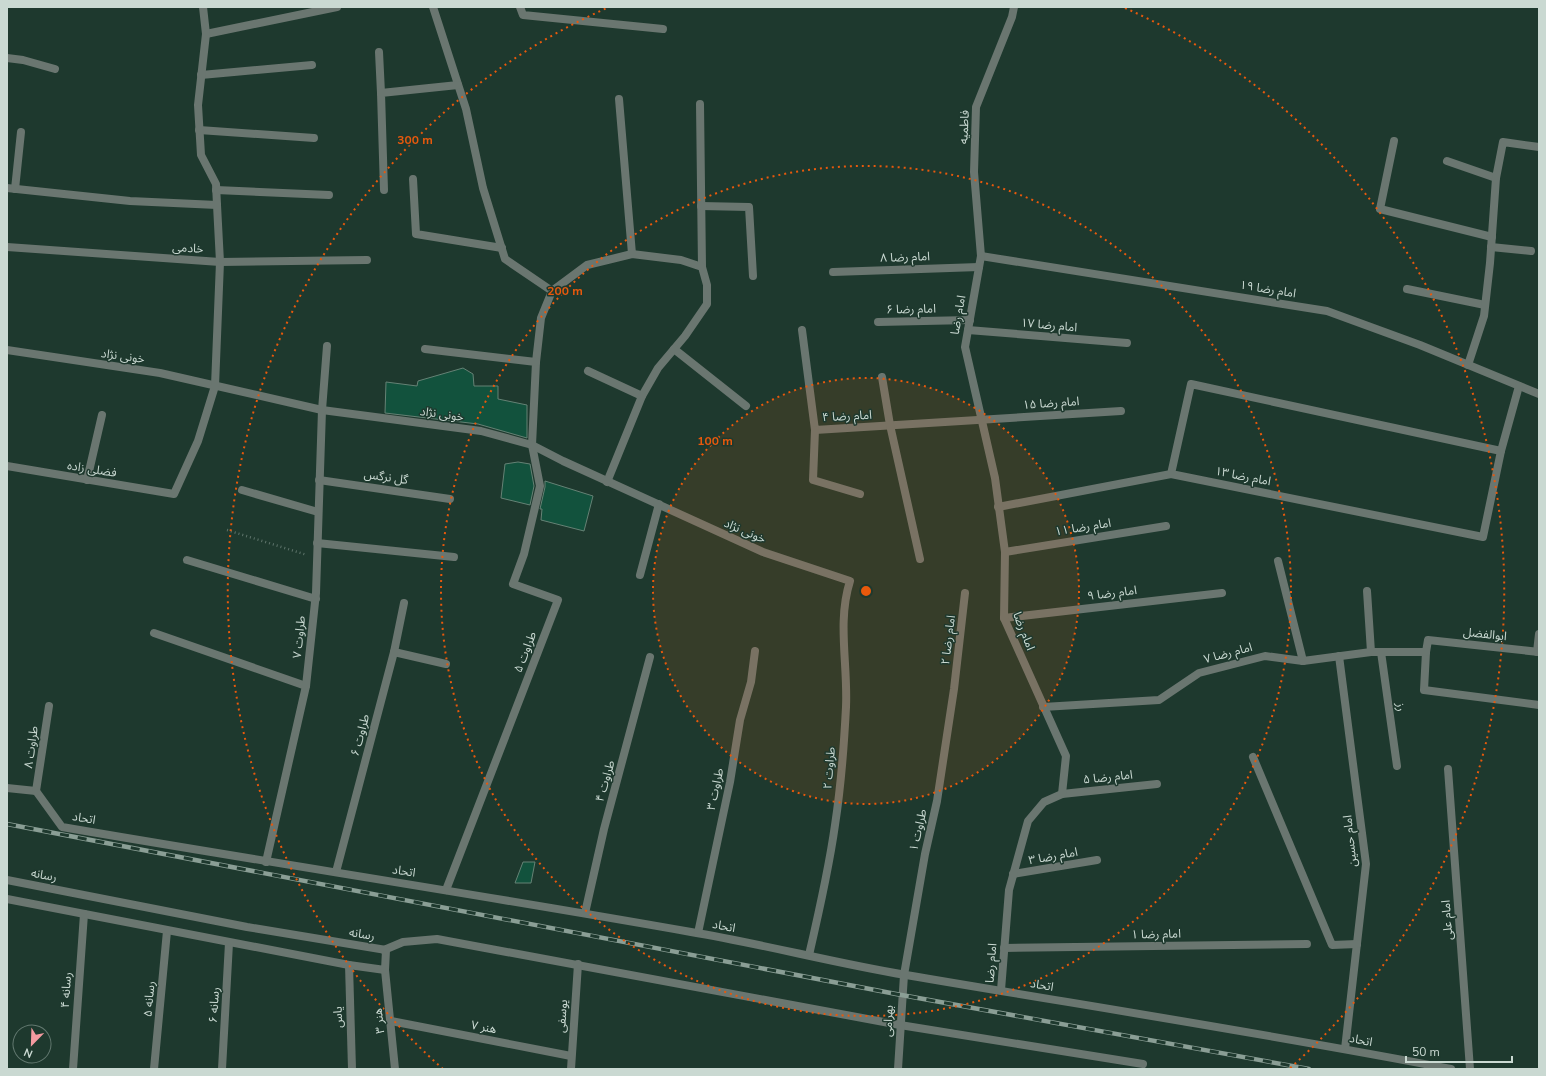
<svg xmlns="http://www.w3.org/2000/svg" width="1546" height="1076" viewBox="0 0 1546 1076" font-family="'Nunito Sans','Noto Sans Arabic',sans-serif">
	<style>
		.building { fill: #12523d; stroke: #658275 }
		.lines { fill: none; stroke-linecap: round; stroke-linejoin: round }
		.path { stroke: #5e746b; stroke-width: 2.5; stroke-dasharray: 1 3; stroke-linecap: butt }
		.minor { stroke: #6a7670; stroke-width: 8 }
		.tertiary { stroke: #6a7670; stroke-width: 8 }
		.rail-casing { stroke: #8a9e95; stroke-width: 4.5 }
		.rail { stroke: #1e392e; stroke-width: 3; stroke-dasharray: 9; stroke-linecap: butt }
		.ring { fill: none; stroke: #e8590c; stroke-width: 2; stroke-dasharray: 2 4 }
		.labels { text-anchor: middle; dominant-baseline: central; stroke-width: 3; stroke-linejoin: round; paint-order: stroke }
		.street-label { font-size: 12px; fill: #cad9d2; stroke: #1e392e }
		.centre { fill: #e8590c; stroke: #1e392e; stroke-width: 2 }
		.ring-label { font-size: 12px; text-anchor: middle; font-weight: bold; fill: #e8590c; stroke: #1e392e; stroke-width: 3; stroke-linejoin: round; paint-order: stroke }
	</style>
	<rect width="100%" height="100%" fill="#1e392e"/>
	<g class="building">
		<polygon points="463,368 473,374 474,386 498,386 498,399 527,405 527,438 478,424 385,413 386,382 417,386 418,381"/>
		<polygon points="518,462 530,464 534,486 530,505 501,498 505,464"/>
		<polygon points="545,481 593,496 584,531 541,520 542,509 540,509 545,487"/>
		<polygon points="523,862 535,862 531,883 515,883"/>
	</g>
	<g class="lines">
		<polyline class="path" points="227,530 307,555"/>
		<g class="minor">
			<polyline points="433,7 466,109 483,188 505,259 552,291 541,318 536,362 532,445 540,486 524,554 513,584 558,600 446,890"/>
			<polyline points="520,7 523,15 663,29"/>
			<polyline points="206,34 337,7"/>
			<polyline points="379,52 381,93"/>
			<polyline points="7,58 23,60 55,69"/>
			<polyline points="201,75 312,65"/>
			<polyline points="619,99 632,254"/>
			<polyline points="700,104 702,267"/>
			<polyline points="199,130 314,138"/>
			<polyline points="1394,141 1380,209 1492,237"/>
			<polyline points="1447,161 1496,178"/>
			<polyline points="413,179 416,234 502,248"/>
			<polyline points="7,188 130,201 217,205"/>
			<polyline points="15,189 21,132"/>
			<polyline points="216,190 329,195"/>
			<polyline points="384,190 381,93 458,85"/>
			<polyline points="701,206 749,207 753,276"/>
			<polyline points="7,247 220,262 367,260"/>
			<polyline points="1491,247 1531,251"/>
			<polyline points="981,256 1327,311 1420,345 1539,394"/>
			<polyline points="833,272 979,267"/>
			<polyline points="1407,289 1485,305"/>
			<polyline points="552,291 587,265 632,254 681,260 702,267 707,285 707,304 685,336 658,368 642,396 588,371"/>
			<polyline points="878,322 970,320"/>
			<polyline points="802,330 815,430 1121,411"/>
			<polyline points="968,330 1127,343"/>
			<polyline points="425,349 536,362"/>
			<polyline points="674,349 746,406"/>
			<path d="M7,350L160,373L322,410L481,431L532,445L563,461L763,552L850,581C837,622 848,664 846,707C844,746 841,786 835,825C829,868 819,912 809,955"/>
			<polyline points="1468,365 1484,316 1490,263 1496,178 1503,142 1539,147"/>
			<polyline points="882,377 890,425 920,559"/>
			<polyline points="815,430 813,480 860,494"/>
			<polyline points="1501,451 1519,386"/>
			<polyline points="7,466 174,494 198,441 215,386 220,262 217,205 216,184 201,155 198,105 206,34 203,7"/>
			<polyline points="87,480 102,415"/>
			<polyline points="319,480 450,499"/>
			<polyline points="607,482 642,396"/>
			<polyline points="242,490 318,512"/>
			<polyline points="998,507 1171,474 1483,537 1501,451 1191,384 1171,474"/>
			<polyline points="317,543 454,557"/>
			<polyline points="1005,552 1166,526"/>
			<polyline points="187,560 316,599"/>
			<polyline points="1278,561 1303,661"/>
			<polyline points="640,575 659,504"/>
			<polyline points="1367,591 1371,652"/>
			<polyline points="1004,618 1222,593"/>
			<polyline points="154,633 306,686"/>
			<polyline points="394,652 446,664"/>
			<polyline points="1381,652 1397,766"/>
			<polyline points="1537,652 1539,634"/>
			<polyline points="1539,652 1428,640 1426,652 1424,690 1539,705"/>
			<polyline points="1339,656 1366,864 1345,1049"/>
			<polyline points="1043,707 1159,700 1199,673 1265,656 1303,661 1371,652 1426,652"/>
			<polyline points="1253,757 1332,945 1357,944"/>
			<polyline points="1448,769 1470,1069"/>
			<path d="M7,788L36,791L62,827C272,863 482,895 691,932C763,944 834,963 906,975C1088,1006 1270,1034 1451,1069"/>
			<polyline points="36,791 49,706"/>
			<polyline points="1062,794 1157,784"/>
			<polyline points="266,862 306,686 316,593 322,410 327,346"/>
			<polyline points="336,872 394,652 404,603"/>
			<polyline points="1013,874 1097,860"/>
			<polyline points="585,913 604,829 650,657"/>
			<polyline points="698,933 730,782 740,720 751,682 755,651"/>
			<polyline points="1004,948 1307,944"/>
			<polyline points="384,950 403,942 437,939 900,1025 1143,1064"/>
			<polyline points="349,965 352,1069"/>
			<polyline points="385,970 395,1069"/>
			<polyline points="1001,990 1009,890 1028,821 1044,802 1062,794 1066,756 1004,618 1005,552 995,478 965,347 981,256 974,172 976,107 1012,17 1014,7"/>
			<polyline points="391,1021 571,1056"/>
			<polyline points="73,1069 84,914"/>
			<polyline points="154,1069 167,931"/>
			<polyline points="222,1069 229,943"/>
			<polyline points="571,1069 578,964"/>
			<polyline points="898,1069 904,975 925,854 937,801 954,689 965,593"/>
		</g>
		<polyline class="tertiary" points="7,880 247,927 386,950 385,970 349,965 7,899"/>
		<defs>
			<polyline id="rail" points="7,824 896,994 1309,1069"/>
		</defs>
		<use href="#rail" class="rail-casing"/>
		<use href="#rail" class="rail"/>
	</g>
	<circle cx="866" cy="591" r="213" fill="#e8590c" fill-opacity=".12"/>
	<g class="ring">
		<circle cx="866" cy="591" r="213"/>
		<circle cx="866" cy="591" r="425"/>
		<path d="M443 1069A638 638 0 0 1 607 8M1125 8A638 638 0 0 1 1289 1069"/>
	</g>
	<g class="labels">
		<g class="street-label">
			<text transform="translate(964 127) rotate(-87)">فاطمیه</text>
			<text transform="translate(188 248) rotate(4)">خادمی</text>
			<text transform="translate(905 257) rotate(-2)">امام رضا ۸</text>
			<text transform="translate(1268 289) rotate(9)">امام رضا ۱۹</text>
			<text transform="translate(911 309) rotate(-1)">امام رضا ۶</text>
			<text transform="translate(958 315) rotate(-80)">امام رضا</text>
			<text transform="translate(1049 325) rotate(5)">امام رضا ۱۷</text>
			<text transform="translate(123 356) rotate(8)">خونی نژاد</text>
			<text transform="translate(1051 403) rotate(-4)">امام رضا ۱۵</text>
			<text transform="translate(442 414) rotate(8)">خونی نژاد</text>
			<text transform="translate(847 416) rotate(-3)">امام رضا ۴</text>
			<text transform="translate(92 469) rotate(9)">فضلی زاده</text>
			<text transform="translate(1243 476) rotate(11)">امام رضا ۱۳</text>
			<text transform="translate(386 477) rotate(8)">گل نرگس</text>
			<text transform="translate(1083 527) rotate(-9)">امام رضا ۱۱</text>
			<text transform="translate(745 531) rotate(23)">خونی نژاد</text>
			<text transform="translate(1112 593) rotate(-7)">امام رضا ۹</text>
			<text transform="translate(1024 631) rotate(69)">امام رضا</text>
			<text transform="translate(1485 634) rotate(6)">ابوالفضل</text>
			<text transform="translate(299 637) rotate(-84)">طراوت ۷</text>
			<text transform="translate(948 640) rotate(-83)">امام رضا ۲</text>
			<text transform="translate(525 652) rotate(-69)">طراوت ۵</text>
			<text transform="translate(1228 653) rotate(-15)">امام رضا ۷</text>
			<text transform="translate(1401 707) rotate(82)">رز</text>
			<text transform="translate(360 735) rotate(-75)">طراوت ۶</text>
			<text transform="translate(31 747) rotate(-82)">طراوت ۸</text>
			<text transform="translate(829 768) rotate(-85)">طراوت ۲</text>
			<text transform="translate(1108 777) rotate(-6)">امام رضا ۵</text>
			<text transform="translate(605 781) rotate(-74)">طراوت ۴</text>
			<text transform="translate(715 789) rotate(-78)">طراوت ۳</text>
			<text transform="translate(84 818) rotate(10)">اتحاد</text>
			<text transform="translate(918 830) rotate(-77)">طراوت ۱</text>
			<text transform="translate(1350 841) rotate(-96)">امام حسین</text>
			<text transform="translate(1053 856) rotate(-10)">امام رضا ۳</text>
			<text transform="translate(404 871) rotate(9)">اتحاد</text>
			<text transform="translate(44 875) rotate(11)">رسانه</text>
			<text transform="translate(1447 920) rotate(-94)">امام علی</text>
			<text transform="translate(724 926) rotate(11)">اتحاد</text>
			<text transform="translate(362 934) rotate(10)">رسانه</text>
			<text transform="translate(1156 934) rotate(-1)">امام رضا ۱</text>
			<text transform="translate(991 963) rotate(-86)">امام رضا</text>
			<text transform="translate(1042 985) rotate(10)">اتحاد</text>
			<text transform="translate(66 990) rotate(-86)">رسانه ۴</text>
			<text transform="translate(149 999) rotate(-85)">رسانه ۵</text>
			<text transform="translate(214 1005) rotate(-86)">رسانه ۶</text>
			<text transform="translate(562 1016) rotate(-86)">یوسفی</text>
			<text transform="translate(338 1017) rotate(-92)">یاس</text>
			<text transform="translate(379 1021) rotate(-96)">هنر ۳</text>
			<text transform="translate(888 1021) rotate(-87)">بهرامی</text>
			<text transform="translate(484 1027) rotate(11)">هنر ۷</text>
			<text transform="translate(1361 1040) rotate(11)">اتحاد</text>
		</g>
	</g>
	<circle cx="866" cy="591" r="6" class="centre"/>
	<g class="ring-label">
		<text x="415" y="144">300 m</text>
		<text x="565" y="295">200 m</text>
		<text x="715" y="445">100 m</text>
	</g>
	<rect width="1546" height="1076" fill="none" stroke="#cad9d2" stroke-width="16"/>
	<g transform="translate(32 1044) rotate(203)"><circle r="19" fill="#1e392e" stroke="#637970"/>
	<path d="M0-3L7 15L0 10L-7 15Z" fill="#f49aa0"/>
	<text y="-6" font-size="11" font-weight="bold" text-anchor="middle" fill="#cad9d2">N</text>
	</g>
	<path d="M1406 1056v6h106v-6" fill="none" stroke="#cad9d2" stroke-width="2"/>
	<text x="1412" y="1056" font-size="12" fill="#cad9d2" stroke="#1e392e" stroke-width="3" paint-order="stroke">50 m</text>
</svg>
